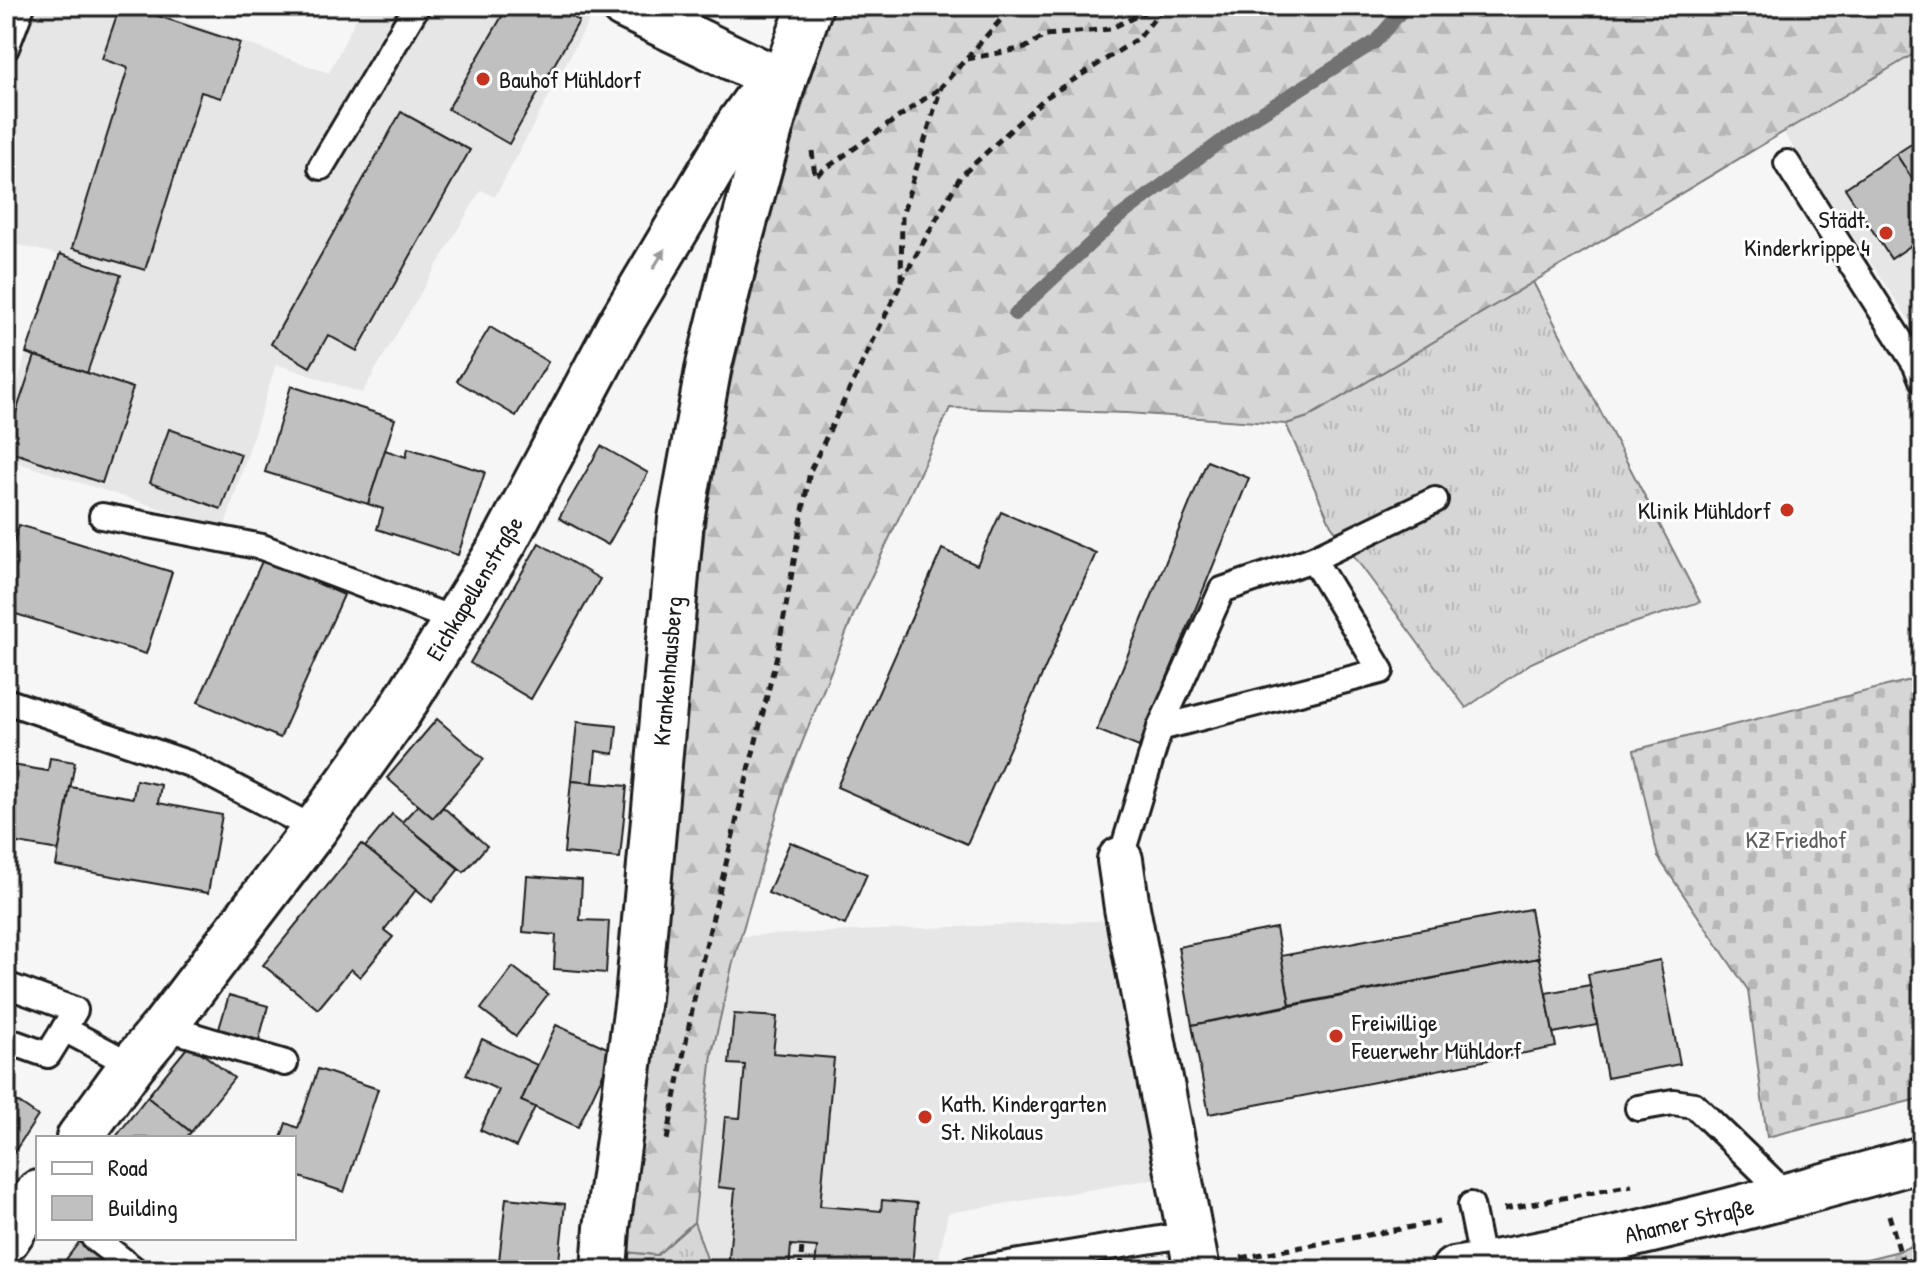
<svg xmlns="http://www.w3.org/2000/svg" width="1928" height="1276" viewBox="0 0 1928 1276" font-family="'Patrick Hand',sans-serif">
	<style>
		.built { fill: #e6e6e6 }
		.grass { fill: url(#grass-tufts); stroke: #797979; stroke-width: 2 }
		.forest { fill: url(#forest-firs); stroke: #797979; stroke-width: 2 }
		.cemetery { fill: url(#cemetery-stones); stroke: #797979; stroke-width: 2 }
		.lines { fill: none; stroke-linecap: round; stroke-linejoin: round }
		.stream { stroke: #727272; stroke-width: 14 }
		.building { fill: #c0c0c0; stroke: #1c1c1c; stroke-width: 2 }
		.service-casing { stroke: #1c1c1c; stroke-width: 30 }
		.minor-casing { stroke: #1c1c1c; stroke-width: 50 }
		.tertiary-casing { stroke: #1c1c1c; stroke-width: 50 }
		.path { stroke: #1c1c1c; stroke-width: 5; stroke-dasharray: 8 6; stroke-linecap: butt }
		.service { stroke: #fff; stroke-width: 24 }
		.minor { stroke: #fff; stroke-width: 44 }
		.tertiary { stroke: #fff; stroke-width: 44 }
		.oneway { fill: #999 }
		.poi-dot { fill: #c8321e; stroke: #fff; stroke-width: 3 }
		.labels { text-anchor: middle; dominant-baseline: central; stroke-width: 6; stroke-linejoin: round; paint-order: stroke }
		.poi-label { font-size: 24px; fill: #1c1c1c; stroke: #fff; text-anchor: start }
		.street-label { font-size: 24px; fill: #1c1c1c; stroke: #fff }
		.park-label { font-size: 24px; fill: #5d5d5d; stroke: #fff }
	</style>
	<defs>
		<pattern id="grass-tufts" width="24" height="20" patternUnits="userSpaceOnUse" patternTransform="scale(2)"><rect width="24" height="20" fill="#d6d6d6"/><path d="M3 7l-1-3M5 7V3M7 7l1-3M15 17l-1-3M17 17v-4M19 17l1-3" fill="none" stroke="#b7b7b7"/></pattern>
		<pattern id="forest-firs" width="22" height="20" patternUnits="userSpaceOnUse" patternTransform="scale(2)"><rect width="22" height="20" fill="#d6d6d6"/><path d="M5 1l3.5 6h-7zM16 11l3.5 6h-7z" fill="#b7b7b7"/></pattern>
		<pattern id="cemetery-stones" width="16" height="16" patternUnits="userSpaceOnUse" patternTransform="scale(2)"><rect width="16" height="16" fill="#d6d6d6"/><path d="M2 7V4a2 2 0 0 1 4 0v3zM10 15v-3a2 2 0 0 1 4 0v3z" fill="#b7b7b7"/></pattern>
	</defs>
	<rect width="100%" height="100%" fill="#f6f6f6"/>
	<filter id="ink" filterUnits="userSpaceOnUse"><feTurbulence type="fractalNoise" baseFrequency=".0125" numOctaves="2"/><feDisplacementMap in="SourceGraphic" scale="16" xChannelSelector="R" yChannelSelector="G"/><feConvolveMatrix kernelMatrix="1 2 1 2 8 2 1 2 1" color-interpolation-filters="sRGB"/></filter>
	<g filter="url(#ink)">
		<g class="built">
			<polygon points="6,6 141,6 329,73 362,6 579,6 593,13 495,197 481,190 362,393 276,364 224,529 6,459 6,424 26,353 60,255 6,242"/>
			<polygon points="1922,49 1922,339 1783,132"/>
			<polygon points="1114,920 1154,1179 948,1213 938,1262 933,1270 711,1270 694,1222 694,1212 712,1054 732,966 742,936"/>
		</g>
		<g class="grass">
			<polygon points="1533,282 1700,602 1586,638 1531,663 1466,708 1331,525 1286,424 1308,417"/>
			<polygon points="694,1222 711,1270 624,1270 625,1252 657,1255"/>
		</g>
		<polygon class="forest" points="831,6 1922,6 1922,49 1308,417 1286,424 1127,413 950,408 853,616 786,783 732,966 712,1054 694,1222 657,1255 625,1252 713,455 768,225"/>
		<g class="cemetery">
			<polygon points="1922,677 1922,1098 1767,1137 1748,990 1658,857 1634,750"/>
			<polygon points="1922,1242 1922,1270 1823,1270 1899,1251"/>
		</g>
		<g class="lines">
			<polyline class="stream" points="1015,314 1119,217 1247,122 1375,42 1406,6"/>
		</g>
		<g class="building">
			<polygon points="120,6 128,6 240,43 221,98 201,92 145,270 72,248 128,68 102,59"/>
			<polygon points="508,6 553,6 579,21 509,144 448,109"/>
			<polygon points="401,112 470,150 357,351 328,335 310,367 271,344"/>
			<polygon points="1922,137 1922,194 1896,154"/>
			<polygon points="1896,154 1922,194 1922,238 1891,259 1845,188"/>
			<polygon points="60,254 121,275 87,373 26,353"/>
			<polygon points="490,327 548,362 516,416 457,381"/>
			<polygon points="35,356 133,388 102,483 6,450 6,442"/>
			<polygon points="291,386 395,419 368,504 265,472"/>
			<polygon points="169,429 241,454 221,509 150,483"/>
			<polygon points="601,446 648,473 608,545 559,518"/>
			<polygon points="408,448 485,472 458,555 377,529 383,509 368,504 385,450 406,457"/>
			<polygon points="1207,461 1249,478 1139,747 1097,730"/>
			<polygon points="1001,512 1096,553 967,844 837,787 942,549 977,565"/>
			<polygon points="19,525 172,572 146,654 6,611 6,566"/>
			<polygon points="539,543 600,579 531,699 470,663"/>
			<polygon points="263,559 344,595 280,738 198,702"/>
			<polygon points="437,719 484,759 433,818 387,778"/>
			<polygon points="577,722 617,726 614,754 596,751 593,783 571,781"/>
			<polygon points="50,758 75,762 59,850 6,841 6,764 48,771"/>
			<polygon points="136,780 161,785 158,803 222,815 208,893 56,866 70,787 133,798"/>
			<polygon points="571,781 627,786 620,858 564,853"/>
			<polygon points="418,805 433,818 443,807 487,846 464,872 402,822"/>
			<polygon points="392,814 459,869 432,902 365,847"/>
			<polygon points="790,842 867,874 845,925 768,893"/>
			<polygon points="361,844 417,889 384,930 393,937 360,977 351,969 318,1009 263,965"/>
			<polygon points="527,876 582,880 580,920 609,921 606,973 554,969 556,935 523,932"/>
			<polygon points="1530,909 1539,958 1290,1005 1281,956"/>
			<polygon points="1276,928 1290,1005 1192,1025 1178,947"/>
			<polygon points="1539,958 1556,1047 1209,1114 1192,1025"/>
			<polygon points="1660,960 1680,1064 1607,1078 1588,974"/>
			<polygon points="513,967 548,994 516,1036 481,1009"/>
			<polygon points="1590,985 1597,1025 1553,1033 1546,993"/>
			<polygon points="229,995 268,1006 259,1040 219,1029"/>
			<polygon points="734,1014 777,1017 773,1053 834,1058 820,1206 881,1211 882,1200 917,1203 912,1270 857,1270 815,1266 817,1247 791,1245 789,1270 728,1270 735,1189 718,1187 725,1117 740,1118 745,1065 729,1064"/>
			<polygon points="556,1025 614,1051 578,1127 521,1101"/>
			<polygon points="482,1039 537,1065 521,1101 535,1107 516,1147 480,1130 499,1090 466,1075"/>
			<polygon points="190,1044 234,1078 191,1132 147,1097"/>
			<polygon points="318,1069 378,1089 344,1192 294,1175 294,1138 281,1138 286,1123 298,1128"/>
			<polygon points="6,1094 38,1116 7,1163 6,1162"/>
			<polygon points="147,1097 191,1132 186,1138 115,1138"/>
			<polygon points="506,1198 565,1204 558,1270 498,1270"/>
			<polygon points="80,1241 118,1270 58,1270"/>
		</g>
		<g class="lines">
			<defs>
				<g id="service">
					<polyline points="6,48 22,6"/>
					<polyline points="1787,163 1916,365 1922,380"/>
					<polyline points="321,167 417,6"/>
					<polyline points="102,516 262,547 455,620"/>
					<polyline points="6,701 190,764 315,829"/>
					<polyline points="1160,728 1381,671 1313,559 1435,500"/>
					<polyline points="1120,860 1160,728 1222,590 1313,559"/>
					<polyline points="6,985 75,1010 64,1029 132,1065"/>
					<polyline points="164,1027 285,1063"/>
					<polyline points="6,1040 48,1055 64,1029"/>
					<polyline points="1638,1108 1673,1102 1694,1105 1789,1197"/>
					<polyline points="1471,1205 1483,1265"/>
					<polyline points="94,1238 135,1270"/>
					<polyline points="971,1270 1190,1234"/>
				</g>
				<g id="minor">
					<polyline points="624,6 783,82"/>
					<polyline points="1120,860 1127,908 1197,1270"/>
					<polyline points="79,1138 132,1065 164,1027 315,829 399,712 505,541 619,326 739,124 759,96 781,83"/>
					<polyline points="6,1240 38,1193"/>
					<polyline points="604,1270 607,1228 638,998 681,519 709,365 741,234 783,82 810,6"/>
				</g>
				<path id="tertiary" d="M1454,1270C1612,1244 1768,1202 1922,1159"/>
			</defs>
			<use href="#service" class="service-casing"/>
			<use href="#minor" class="minor-casing"/>
			<use href="#tertiary" class="tertiary-casing"/>
			<g class="path">
				<polyline points="967,59 1025,48 1046,35 1110,29 1157,6"/>
				<polyline points="812,151 815,176 940,88"/>
				<polyline points="901,282 960,177 1045,98 1139,38 1164,6"/>
				<polyline points="667,1140 699,974 778,651 810,471 901,283 902,216 941,87 1013,6"/>
				<polyline points="1504,1209 1632,1185"/>
				<polyline points="1889,1215 1903,1263 1898,1270"/>
				<polyline points="1241,1258 1439,1222"/>
				<polyline points="1903,1263 1922,1256"/>
				<polyline points="800,1270 802,1246"/>
			</g>
			<use href="#service" class="service"/>
			<use href="#minor" class="minor"/>
			<use href="#tertiary" class="tertiary"/>
		</g>
		<defs><path id="oneway-solid" d="M-6-.8H1V-3.2L6.5 0L1 3.2V.8H-6Z" transform="scale(2)"/></defs>
		<use class="oneway" href="#oneway-solid" transform="translate(659 259) rotate(-59)"/>
	</g>
	<g class="poi-dot">
		<circle cx="483" cy="79" r="8"/>
		<circle cx="1886" cy="233" r="8"/>
		<circle cx="1787" cy="510" r="8"/>
		<circle cx="1336" cy="1036" r="8"/>
		<circle cx="925" cy="1117" r="8"/>
	</g>
	<g class="labels">
		<g class="poi-label">
			<text x="499" y="79">Bauhof Mühldorf</text>
			<text x="1870" y="219" text-anchor="end">Städt.<tspan x="1870" dy="28">Kinderkrippe 4</tspan></text>
			<text x="1771" y="510" text-anchor="end">Klinik Mühldorf</text>
			<text x="1352" y="1022">Freiwillige<tspan x="1352" dy="28">Feuerwehr Mühldorf</tspan></text>
			<text x="941" y="1103">Kath. Kindergarten<tspan x="941" dy="28">St. Nikolaus</tspan></text>
		</g>
		<g class="street-label">
			<text transform="translate(474 588) rotate(-59)">Eichkapellenstraße</text>
			<text transform="translate(667 671) rotate(-85)">Krankenhausberg</text>
			<text transform="translate(1689 1220) rotate(-13)">Ahamer Straße</text>
		</g>
		<g class="park-label">
			<text x="1796" y="839">KZ Friedhof</text>
		</g>
	</g>
	<rect width="1928" height="1276" fill="none" stroke="#fff" stroke-width="32"/>
	<rect x="16" y="16" width="1896" height="1244" fill="none" stroke="#1c1c1c" stroke-width="3" filter="url(#ink)"/>
	<rect x="36" y="1136" width="260" height="104" fill="#ffffff" stroke="#a4a4a4" stroke-width="2"/>
	<rect x="52" y="1162" width="40" height="12" fill="#ffffff" stroke="#a4a4a4" stroke-width="2"/>
	<text x="108" y="1176" font-size="24" fill="#1c1c1c">Road</text>
	<rect x="52" y="1196" width="40" height="24" fill="#c0c0c0" stroke="#a4a4a4" stroke-width="2"/>
	<text x="108" y="1216" font-size="24" fill="#1c1c1c">Building</text>
</svg>
